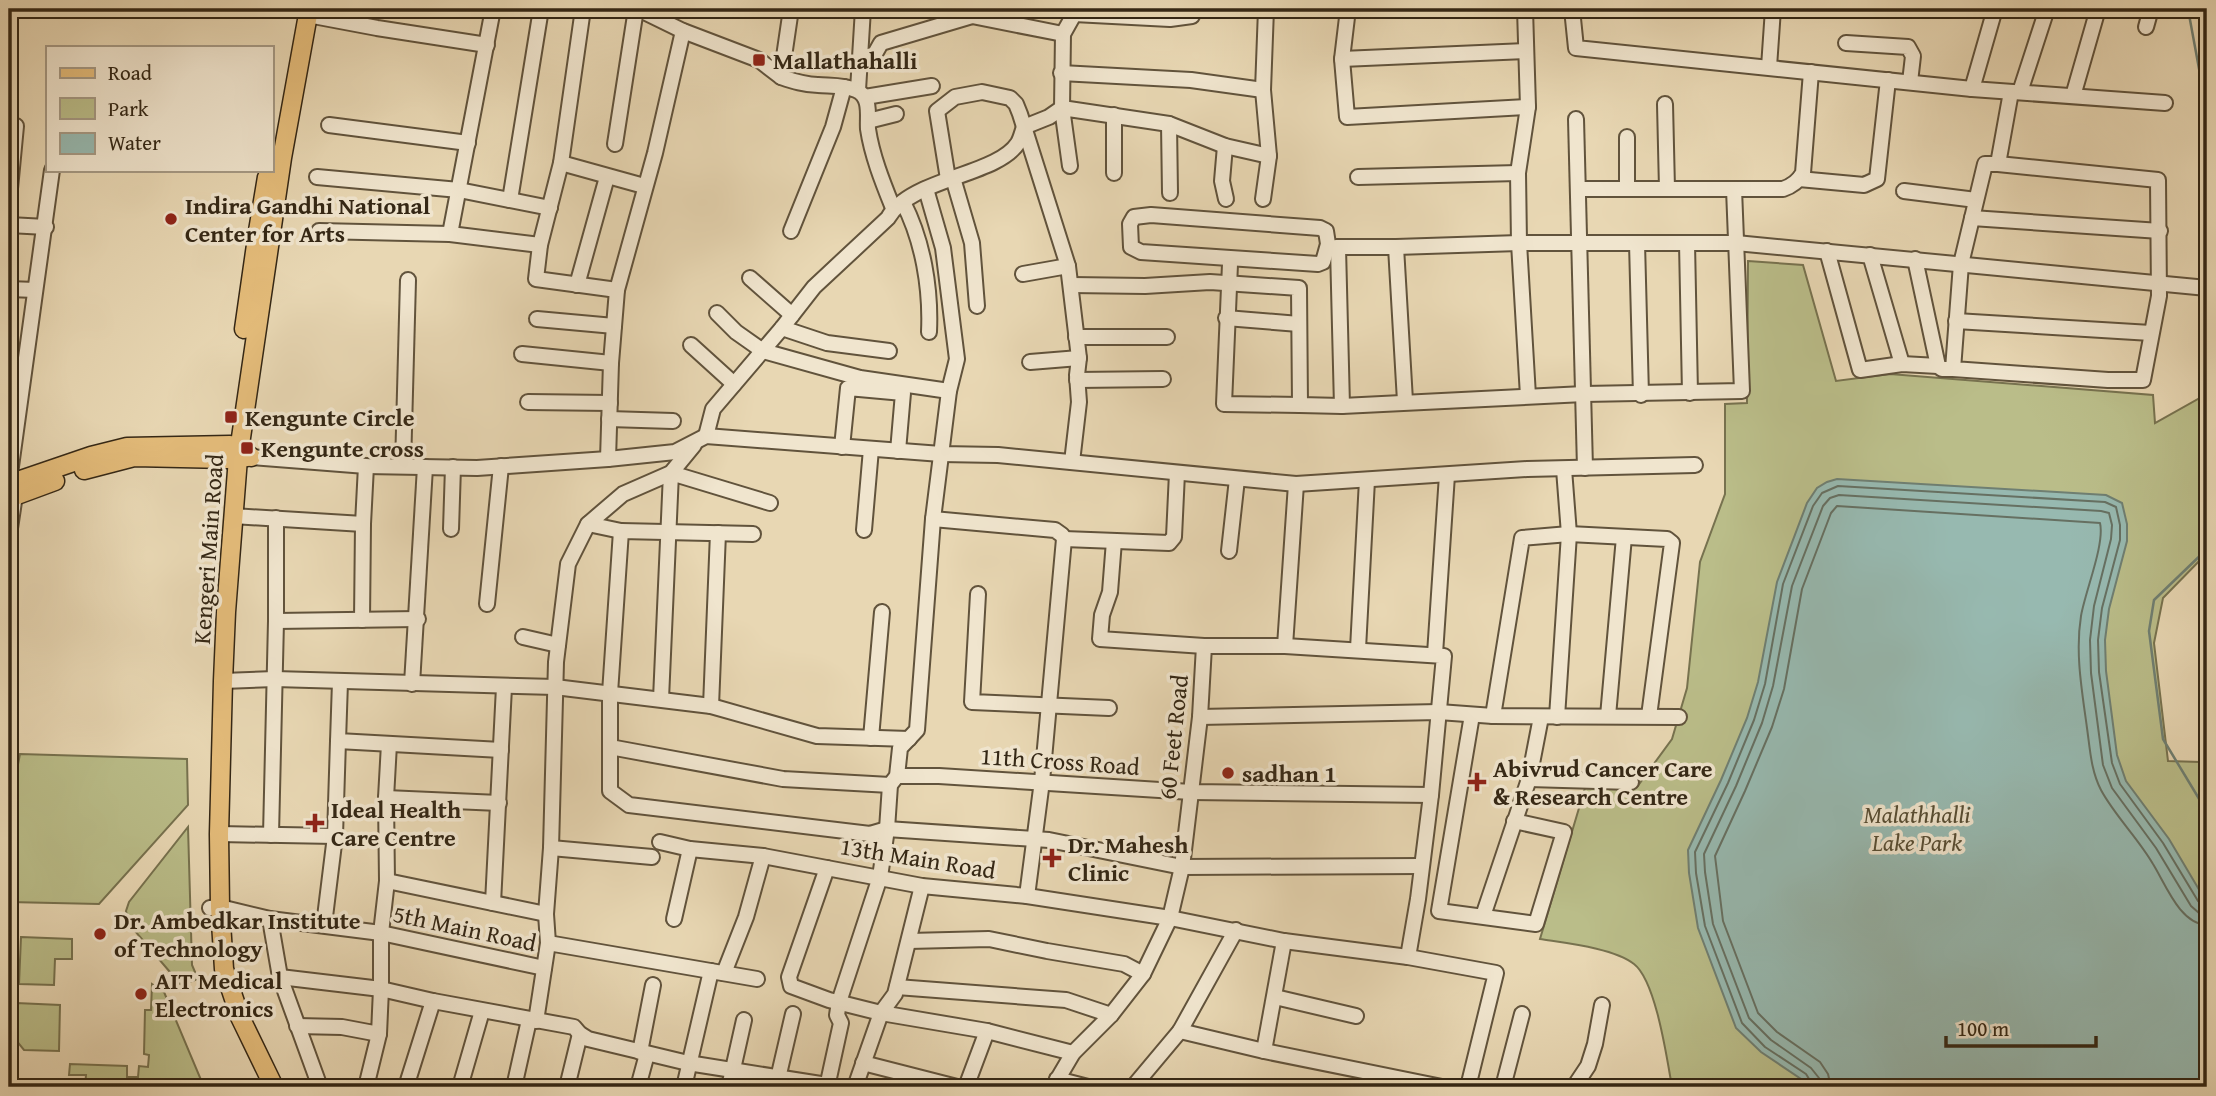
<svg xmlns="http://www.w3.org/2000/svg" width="2216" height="1096" viewBox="0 0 2216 1096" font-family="'Gentium Book Plus',serif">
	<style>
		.green { fill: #babd89; stroke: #77724f; stroke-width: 2 }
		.water { fill: #97b9b0; stroke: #6f7f72; stroke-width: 2 }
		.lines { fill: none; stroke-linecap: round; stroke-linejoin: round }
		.shore { stroke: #667062; stroke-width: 2 }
		.stream { stroke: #6f7f72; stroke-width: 2.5 }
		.minor-casing { stroke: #61533c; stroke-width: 18 }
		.major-casing { stroke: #342715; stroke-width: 21 }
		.minor { stroke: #f0e5ce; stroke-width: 14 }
		.major { stroke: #e4bc7a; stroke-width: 18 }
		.poi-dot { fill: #8f2418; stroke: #f0e5ce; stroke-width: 2.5 }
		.labels { text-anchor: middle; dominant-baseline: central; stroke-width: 7; stroke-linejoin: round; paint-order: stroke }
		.poi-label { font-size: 24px; font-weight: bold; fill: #342715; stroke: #f0e5ce; text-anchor: start }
		.street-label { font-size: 24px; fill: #342715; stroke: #f0e5ce }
		.park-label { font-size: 24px; font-style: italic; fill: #564c32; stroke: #f0e5ce }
	</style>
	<rect width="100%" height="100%" fill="#e8d7b3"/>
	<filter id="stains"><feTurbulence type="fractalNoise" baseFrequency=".00286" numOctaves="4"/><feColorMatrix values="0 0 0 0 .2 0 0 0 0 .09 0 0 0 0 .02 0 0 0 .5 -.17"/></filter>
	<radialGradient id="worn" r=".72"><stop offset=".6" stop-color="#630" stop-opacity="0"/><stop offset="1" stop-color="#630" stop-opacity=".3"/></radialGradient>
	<g class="green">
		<path d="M1748,261L1803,265L1836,381L1890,374L2153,395L2155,423L2207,394V553L2163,598L2154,643L2168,761L2200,762L2207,782V1087H1672C1667,1059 1656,981 1634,964C1614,948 1565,943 1540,939L1585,788L1637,787L1672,739L1687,688L1700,562L1725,494V404L1747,403Z"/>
		<polygon points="20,754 187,759 188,805 99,904 9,902 9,811"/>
		<polygon points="188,827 192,965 198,979 181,985 129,924 126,911 129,902"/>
		<polygon points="21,937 72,939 72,959 55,959 54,985 19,984"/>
		<polygon points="152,984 164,992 204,1087 85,1087 86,1075 69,1075 70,1064 127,1066 127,1077 138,1077 139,1066 148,1067 149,1055 144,1054 145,1010 151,1010"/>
		<polygon points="16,1003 60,1005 59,1051 24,1050 15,1039"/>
	</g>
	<polygon class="water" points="1837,479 2106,495 2122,503 2127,524 2127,541 2109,609 2105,640 2106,671 2117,755 2126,781 2169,839 2207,903 2207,1087 1806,1087 1801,1079 1761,1052 1736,1028 1698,928 1689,873 1688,850 1721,780 1747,718 1758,682 1777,582 1807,503 1817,488 1827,482"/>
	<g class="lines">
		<g class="shore">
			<polyline points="1811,1087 1811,1082 1806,1074 1765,1047 1742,1023 1705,926 1696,873 1695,852 1728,783 1754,720 1765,684 1783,584 1813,506 1822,493 1838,486 2105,502 2116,507 2120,525 2120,540 2102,608 2098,640 2099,672 2112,763 2120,784 2163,843 2198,901 2207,905"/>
			<polyline points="1820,1087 1819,1078 1811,1068 1771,1040 1749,1018 1713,924 1705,872 1704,854 1736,786 1762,723 1773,686 1792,586 1823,506 1830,498 1839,495 2101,511 2109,513 2112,525 2111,539 2094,606 2090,640 2091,673 2103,765 2112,788 2156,848 2191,906 2199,913 2207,914"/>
			<path d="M1831,1087L1828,1074L1820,1062L1777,1032L1758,1013L1723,921L1715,856L1745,791L1772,727L1784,689L1802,589L1831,513L1837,506L2100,523C2105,544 2085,592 2081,616C2075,653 2082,691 2087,728C2090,749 2091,771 2101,790C2115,816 2138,838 2153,864C2166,885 2180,924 2207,925"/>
		</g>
		<g class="stream">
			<polyline points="2188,9 2207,112"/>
			<polyline points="2207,549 2154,600 2149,631 2163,739 2207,812"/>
		</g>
		<defs>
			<g id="minor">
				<polyline points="638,9 683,31 759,60 781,77 791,9"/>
				<polyline points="974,9 972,16 1063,34"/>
				<polyline points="1348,9 1342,59 1347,117 1528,107"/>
				<polyline points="1525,9 1528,107 1518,173 1519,243 1528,396"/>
				<polyline points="1572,9 1576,48 1972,89"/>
				<polyline points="1995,9 1972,89 2165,103"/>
				<polyline points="1074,14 1170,19 1192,16 1192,9"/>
				<polyline points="308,15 377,28 487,45"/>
				<polyline points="2146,27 2151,9"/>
				<polyline points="1846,43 1908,47 1913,56 1910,82"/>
				<polyline points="1342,59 1526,51"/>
				<polyline points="860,64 872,59 881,43 972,16"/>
				<polyline points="1769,67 1773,9"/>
				<polyline points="1061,73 1191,80 1263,90"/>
				<path d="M781,77C793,81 805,85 818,85C831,86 844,85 856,90C872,97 867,116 868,129C872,156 883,183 893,208"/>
				<polyline points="858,90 863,9"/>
				<polyline points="2020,92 2047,9"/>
				<polyline points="2073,96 2098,9"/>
				<polyline points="865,97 932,86"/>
				<polyline points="1665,104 1667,189"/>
				<polyline points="1576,119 1585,468"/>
				<polyline points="868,121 896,114"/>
				<polyline points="1169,124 1170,193"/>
				<polyline points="329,125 468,143"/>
				<polyline points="615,144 636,9"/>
				<polyline points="1225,146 1222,181 1226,199"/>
				<polyline points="561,163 583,9"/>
				<polyline points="1998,164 2158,180 2159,296 2143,380 2108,380 1953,369 1961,264 1985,164 1998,164 2011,92"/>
				<polyline points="1070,166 1062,108 1169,124 1225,146 1269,156"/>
				<polyline points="1114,173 1114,115"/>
				<polyline points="317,177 459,190 550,208"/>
				<polyline points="1358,177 1518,173"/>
				<polyline points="953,178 972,243 977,306"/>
				<polyline points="948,179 937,111 955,97 982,92 1010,98 1016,104 1020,114 1068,266 1079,358 1077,375 1079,402 1072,462"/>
				<polyline points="1799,179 1864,185 1877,179 1888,80"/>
				<polyline points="1627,189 1627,137"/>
				<path d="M1734,189H1783C1792,186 1798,182 1803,173L1811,72"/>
				<polyline points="1904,191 1976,200"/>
				<polyline points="9,199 16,126"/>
				<polyline points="1263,199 1269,156 1263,90 1266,9"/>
				<polyline points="510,200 541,9"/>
				<path d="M903,202C923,241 931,288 929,332"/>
				<polygon points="1151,215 1320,228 1326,231 1328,244 1323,262 1318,264 1141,252 1131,247 1130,224 1134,217"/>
				<polyline points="1972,218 2160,231"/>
				<polyline points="9,225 46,227"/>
				<polyline points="319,231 450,234 540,245"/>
				<polyline points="791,231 833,127 844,87"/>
				<polyline points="450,234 493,9"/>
				<polyline points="1637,243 1641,395"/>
				<polyline points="1687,243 1690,393"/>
				<polyline points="1336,247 1396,247 1519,243 1736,243 2207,288"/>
				<polyline points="1396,247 1405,401"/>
				<polyline points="1338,248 1342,406"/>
				<polyline points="1827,251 1860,370 1902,364 1938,366 1942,369 1953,369"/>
				<polyline points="1870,255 1902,364"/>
				<polyline points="1915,259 1938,366"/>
				<polyline points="1230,264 1224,404 1300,405"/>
				<polyline points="1023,274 1068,266"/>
				<polyline points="750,278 792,315"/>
				<polyline points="577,285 607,177"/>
				<polyline points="1071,285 1145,286 1210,282 1299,288 1300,405 1342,406 1584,394 1742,391 1734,189 1579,189"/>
				<polyline points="9,289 35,290"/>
				<polyline points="617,290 536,279 540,245 561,163 644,186"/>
				<polyline points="717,313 736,332 763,351 860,378 949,391"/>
				<polyline points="1226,318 1299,324"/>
				<polyline points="537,319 614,326"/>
				<polyline points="1956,321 2151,333"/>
				<polyline points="782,328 827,343 889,351"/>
				<polyline points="1076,337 1167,337"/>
				<polyline points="691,345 734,384"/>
				<polyline points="522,354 611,363"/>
				<polyline points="1030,362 1079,358"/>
				<polyline points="1077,380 1163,379"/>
				<polyline points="528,402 610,403"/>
				<polyline points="609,419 673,421"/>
				<path d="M706,436L713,409L782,328L814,287L888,218C910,178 997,176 1018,143C1021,138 1022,132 1024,127L1049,117L1062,108L1063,34L1077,9"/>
				<polyline points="842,447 848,388 903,393 898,451"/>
				<polyline points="251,457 366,466 477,468 608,459 675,452 706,436 941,454 998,455 1296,484 1527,469 1695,465"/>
				<polyline points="608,459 611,363 617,290 655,153 683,31"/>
				<polyline points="403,466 408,280"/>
				<polyline points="9,481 52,170"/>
				<polyline points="233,516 363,524"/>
				<polyline points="933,519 1055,530 1062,535 1064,539 1042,781 1027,896"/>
				<polyline points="588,524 621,531"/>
				<polyline points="451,529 453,467"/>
				<polyline points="864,530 871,449"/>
				<polyline points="753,534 621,531 610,693 610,791 629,805 870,834 887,829 1049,840 1182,867 1421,866"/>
				<polyline points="9,535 15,495"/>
				<polyline points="1064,539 1169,543 1174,537 1177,473"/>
				<polyline points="1114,541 1110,592 1102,615 1100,639 1204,646 1285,646 1296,484"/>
				<polyline points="1229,551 1237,479"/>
				<polyline points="978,594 972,702 1109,708"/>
				<polyline points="487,604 501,466"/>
				<polyline points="362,620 363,524 366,466"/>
				<polyline points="276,621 418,619"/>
				<polyline points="523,637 558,645"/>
				<polyline points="1285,646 1444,656 1431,795 1418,899 1408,957"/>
				<polyline points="1358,649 1367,480"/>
				<polyline points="1435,654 1447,475"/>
				<polyline points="223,681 275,679 555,687 711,706 817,736 909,739"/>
				<polyline points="340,682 338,741 501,750"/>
				<polyline points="412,684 425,467"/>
				<polyline points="661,699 671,473 770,503"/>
				<polyline points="711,706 718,533"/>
				<polyline points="1472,715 1439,911 1536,924 1564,832 1514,821"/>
				<polyline points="1493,716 1522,538 1569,534 1667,539 1672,543 1649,716"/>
				<polyline points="1608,716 1624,537"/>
				<polyline points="1200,717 1439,712 1493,716 1679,717"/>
				<polyline points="1557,717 1569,534 1564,469"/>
				<polyline points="871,738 882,612"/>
				<polyline points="610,747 783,779 890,785"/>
				<polyline points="897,776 939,776 1191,792 1431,795"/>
				<polyline points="1529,779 1631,782"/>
				<polyline points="386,798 499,803"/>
				<polyline points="219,834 335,836"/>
				<polyline points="271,835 276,621 276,518"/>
				<polyline points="660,842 690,849 763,856 922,886 1027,896 1170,918 1284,941 1408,957 1496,973 1468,1087"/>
				<polyline points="551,848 652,857"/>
				<polyline points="827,868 789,977 791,986 829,1000 881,1013 987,1031 1073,1053"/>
				<polyline points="387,881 546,914"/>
				<polyline points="493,903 504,687"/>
				<polyline points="210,908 220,907 270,919 381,933 544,968"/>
				<polyline points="1483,916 1529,779 1541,717"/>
				<polyline points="270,919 280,977 320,1087"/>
				<polyline points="674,919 690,849"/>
				<polyline points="324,925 335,836 338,741"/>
				<polyline points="909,941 989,939 1047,951 1124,964 1143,974"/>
				<polyline points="548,943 757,979"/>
				<polyline points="724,973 746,917 763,856"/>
				<polyline points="280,977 381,989 381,933 387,881 386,798 389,744"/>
				<polyline points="897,987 1066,1000 1111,1015"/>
				<polyline points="1275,997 1356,1016"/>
				<polyline points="536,1021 548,943 546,914 551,848 556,662 568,564 588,524 623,494 671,473 694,445"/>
				<polyline points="297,1026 342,1027 379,1034 381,989 433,1001"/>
				<polyline points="1180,1031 1264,1051 1442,1087"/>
				<polyline points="1264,1051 1284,941"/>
				<polyline points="640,1052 653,985"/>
				<polyline points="863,1063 957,1087"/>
				<polyline points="1057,1079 1088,1087"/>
				<polyline points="366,1087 379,1034"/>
				<polyline points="406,1087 433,1001 574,1027 580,1034 588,1039 688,1063 827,1085"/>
				<polyline points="460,1087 482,1011"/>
				<polyline points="514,1087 529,1020"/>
				<polyline points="567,1087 580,1034"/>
				<polyline points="638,1087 647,1054"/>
				<polyline points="684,1087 711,971"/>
				<polyline points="729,1087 744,1020"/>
				<polyline points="776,1087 793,1014"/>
				<polyline points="827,1087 841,1023 837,1015 839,1002 880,877 887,829 890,785 897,776 900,748 917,730 933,519 949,391 957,359 943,248 926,189"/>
				<polyline points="855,1087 881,1013 895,994 922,886"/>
				<polyline points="966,1087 987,1031"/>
				<polyline points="1053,1087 1073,1053 1111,1015 1143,974 1170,918 1182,867 1200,717 1204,646"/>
				<polyline points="1133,1087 1180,1031 1236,930"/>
				<polyline points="1503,1087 1522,1014"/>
				<polyline points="1574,1087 1588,1066 1595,1044 1602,1005"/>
			</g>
			<g id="major">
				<polyline points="244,329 258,231 267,177"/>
				<polyline points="84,470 134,457 227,459 247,457"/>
				<polyline points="9,484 91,456 127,447 230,445 239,447 251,457"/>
				<polyline points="9,498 55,481"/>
				<polyline points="274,1087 240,1017 224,969 220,907 219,834 223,681 226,612 238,458 282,158 309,9"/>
			</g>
		</defs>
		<use href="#minor" class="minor-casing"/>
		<use href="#major" class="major-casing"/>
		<use href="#minor" class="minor"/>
		<use href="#major" class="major"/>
	</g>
	<g class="poi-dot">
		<rect x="752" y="53" width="14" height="14" rx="3.5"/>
		<circle cx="171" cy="219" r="7"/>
		<rect x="224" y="410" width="14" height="14" rx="3.5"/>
		<rect x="240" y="441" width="14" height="14" rx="3.5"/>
		<circle cx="1228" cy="773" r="7"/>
		<path d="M1473.5 771.5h7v7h7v7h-7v7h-7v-7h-7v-7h7z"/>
		<path d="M311.5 812.5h7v7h7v7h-7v7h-7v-7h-7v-7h7z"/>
		<path d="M1048.5 847.5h7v7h7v7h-7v7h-7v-7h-7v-7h7z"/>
		<circle cx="100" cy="934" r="7"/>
		<circle cx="141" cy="994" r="7"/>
	</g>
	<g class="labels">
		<g class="poi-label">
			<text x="773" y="60">Mallathahalli</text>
			<text x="185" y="205">Indira Gandhi National<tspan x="185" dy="28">Center for Arts</tspan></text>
			<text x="245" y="417">Kengunte Circle</text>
			<text x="261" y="448">Kengunte cross</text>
			<text x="1493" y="768">Abivrud Cancer Care<tspan x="1493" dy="28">&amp; Research Centre</tspan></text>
			<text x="1242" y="773">sadhan 1</text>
			<text x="331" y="809">Ideal Health<tspan x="331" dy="28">Care Centre</tspan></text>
			<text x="1068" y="844">Dr. Mahesh<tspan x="1068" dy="28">Clinic</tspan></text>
			<text x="114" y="920">Dr. Ambedkar Institute<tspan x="114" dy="28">of Technology</tspan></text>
			<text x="155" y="980">AIT Medical<tspan x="155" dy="28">Electronics</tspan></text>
		</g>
		<g class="street-label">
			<text transform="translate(208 549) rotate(-86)">Kengeri Main Road</text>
			<text transform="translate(1173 737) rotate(-84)">60 Feet Road</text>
			<text transform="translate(1060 761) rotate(4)">11th Cross Road</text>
			<text transform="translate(918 858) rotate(9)">13th Main Road</text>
			<text transform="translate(465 928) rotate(12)">5th Main Road</text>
		</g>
		<g class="park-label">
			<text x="1917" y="814">Malathhalli<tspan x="1917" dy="28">Lake Park</tspan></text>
		</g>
	</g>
	<rect width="2216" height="1096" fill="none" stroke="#e8d7b3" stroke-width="35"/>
	<rect x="10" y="10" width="2195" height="1075" fill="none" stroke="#342715" stroke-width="3.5"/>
	<rect x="18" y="18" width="2181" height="1061" fill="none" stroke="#342715" stroke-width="2"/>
	<rect x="46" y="46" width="228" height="126" fill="#f0e5ce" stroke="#a59984" stroke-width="2"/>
	<rect x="60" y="68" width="35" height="10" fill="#e4bc7a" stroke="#a59984" stroke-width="2"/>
	<text x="108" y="80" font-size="21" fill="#342715">Road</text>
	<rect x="60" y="98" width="35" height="21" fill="#babd89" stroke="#a59984" stroke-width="2"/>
	<text x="108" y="116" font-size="21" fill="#342715">Park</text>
	<rect x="60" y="133" width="35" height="21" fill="#97b9b0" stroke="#a59984" stroke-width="2"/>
	<text x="108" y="150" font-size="21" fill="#342715">Water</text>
	<path d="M1946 1036v10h150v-10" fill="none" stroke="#342715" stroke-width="3.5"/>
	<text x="1957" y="1036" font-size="21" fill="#342715" stroke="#f0e5ce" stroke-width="5" paint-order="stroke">100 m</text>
	<rect width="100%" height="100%" filter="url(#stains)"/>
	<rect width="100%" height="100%" fill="url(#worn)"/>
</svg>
